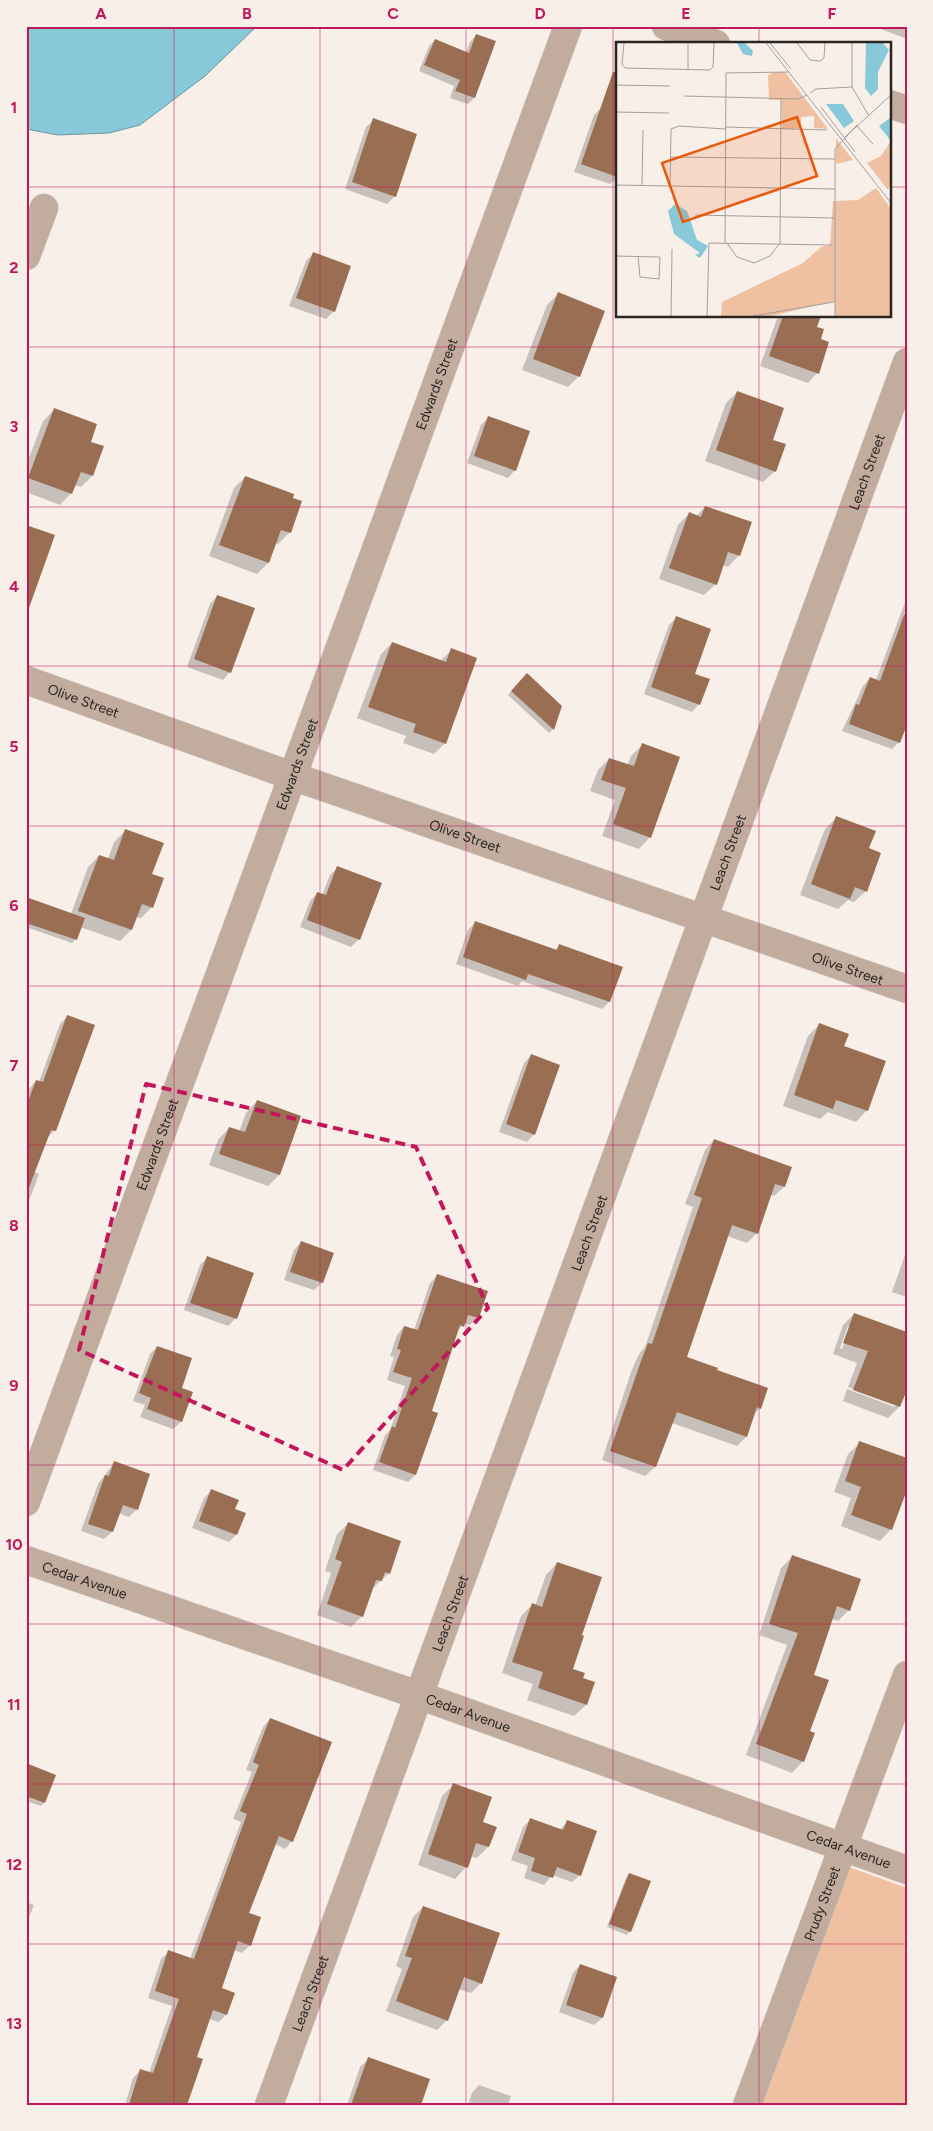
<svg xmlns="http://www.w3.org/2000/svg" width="933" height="2131" viewBox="0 0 933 2131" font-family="Figtree,sans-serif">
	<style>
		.green { fill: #efc0a2 }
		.water { fill: #88c9d9; stroke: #6c98a2 }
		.shadow { fill: #0003; fill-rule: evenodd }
		.building { fill: #9a6e52 }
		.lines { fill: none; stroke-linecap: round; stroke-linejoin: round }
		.minor-casing { stroke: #d3cbc5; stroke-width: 29 }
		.minor { stroke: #c1ac9e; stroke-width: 28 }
		.marked { fill: none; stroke: #c2185b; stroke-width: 4; stroke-dasharray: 10 6; stroke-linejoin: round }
		.grid { fill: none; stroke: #c2185b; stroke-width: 1; stroke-opacity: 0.55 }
		.labels { text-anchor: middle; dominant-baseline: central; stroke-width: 4; stroke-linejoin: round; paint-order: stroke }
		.street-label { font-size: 14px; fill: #292523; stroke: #f8efe9 }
		.inset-road { fill: none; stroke: #a59e9a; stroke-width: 1 }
		.view { fill: #e8590c; fill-opacity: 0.15; stroke: #e8590c; stroke-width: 2.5 }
		.inset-edge { fill: none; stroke: #292523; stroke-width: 2.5 }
		.neatline { fill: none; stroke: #c2185b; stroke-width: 2 }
		.grid-label { font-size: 16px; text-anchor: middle; font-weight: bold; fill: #c2185b }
	</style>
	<rect width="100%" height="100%" fill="#f8efe9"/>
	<polygon class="green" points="838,1863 907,1888 907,2105 757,2105"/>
	<polygon class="water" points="26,26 257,26 205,76 140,125 109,133 58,135 26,129"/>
	<g class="shadow">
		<polygon points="873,26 907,26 907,39"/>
		<polygon points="476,35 474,98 468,104 450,98 454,86 419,71 429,46 435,40 466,53 470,42"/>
		<polygon points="602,107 617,112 617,178 610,184 574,172 594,115"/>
		<polygon points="374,120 395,196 387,204 345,189 366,127"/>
		<polygon points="313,254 334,311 326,319 289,306 306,261"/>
		<polygon points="558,294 579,376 568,387 522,370 547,305"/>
		<polygon points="778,316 820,316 816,328 819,340 817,373 808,383 760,366"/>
		<polygon points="737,392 771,440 775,471 763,482 705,461 726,403"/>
		<polygon points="54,410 90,443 92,476 81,487 75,485 71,493 60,505 26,492 26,466 43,421"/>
		<polygon points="488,418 515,470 508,478 467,463 481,425"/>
		<polygon points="245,477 290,532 278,544 275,543 268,563 257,574 209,556 234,488"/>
		<polygon points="705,507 739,555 728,567 722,565 716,584 704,595 659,579 678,525 689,514 696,516"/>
		<polygon points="217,596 230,672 223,680 187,667 210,604"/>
		<polygon points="907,597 907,721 899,742 892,749 842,731 863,686 870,678 876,680"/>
		<polygon points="677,617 693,675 699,704 692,712 644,694 669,625"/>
		<polygon points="392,643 440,661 452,650 445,743 434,754 403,743 406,736 357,718 381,654"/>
		<polygon points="527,675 561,706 552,730 549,733 508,695"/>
		<polygon points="642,745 650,837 639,849 602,836 615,800 590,791 598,770 609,759 627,766 631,756"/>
		<polygon points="836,818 866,891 854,902 848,900 838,909 800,895 825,829"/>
		<polygon points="126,830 151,874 152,907 141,918 136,917 131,930 120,941 80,927 76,939 72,943 26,927 26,899 71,914 88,867 99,856 108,859 114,842"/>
		<polygon points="338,867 359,939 351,947 300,927 310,901 318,893 322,895 330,875"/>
		<polygon points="476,922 554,951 559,946 621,968 609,1002 602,1009 522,981 518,986 456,964 468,930"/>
		<polygon points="68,1016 55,1130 47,1138 34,1172 39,1174 26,1209 26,1097 29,1089 36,1081 39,1082 60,1024"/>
		<polygon points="819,1025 867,1110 856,1122 828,1112 820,1119 783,1106 808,1036"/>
		<polygon points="531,1056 534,1134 527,1142 499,1132 524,1063"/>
		<polygon points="257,1101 300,1117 279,1175 268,1186 209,1165 218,1140 229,1128 239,1132 246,1113"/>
		<polygon points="714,1140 791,1167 784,1187 774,1196 770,1195 757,1233 747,1243 727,1236 686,1358 715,1371 760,1408 753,1415 746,1437 737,1446 672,1423 655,1467 645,1476 602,1460 631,1372 639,1354 645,1347 693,1207 685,1204 705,1150"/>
		<polygon points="301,1242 332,1253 322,1283 314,1290 284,1280 294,1250"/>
		<polygon points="907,1249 907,1297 892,1292"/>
		<polygon points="208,1257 252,1273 235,1319 228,1326 184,1310 200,1265"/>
		<polygon points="437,1276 478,1317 470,1325 464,1323 457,1332 431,1412 436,1414 415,1475 408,1482 373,1470 385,1435 390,1430 405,1386 387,1380 394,1357 390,1356 397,1335 404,1327 414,1330 430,1283"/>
		<path d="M854,1314L899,1407L888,1418L843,1401L847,1389L895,1407V1404L848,1387L857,1363L833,1354L843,1325ZM848,1326H851L842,1349L840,1348Z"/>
		<polygon points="157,1347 180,1389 191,1393 181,1422 173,1429 140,1417 145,1405 133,1401 150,1354"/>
		<polygon points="860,1443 891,1529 880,1541 841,1526 851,1498 834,1492 848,1454"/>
		<polygon points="114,1463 137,1509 129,1517 118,1513 112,1532 104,1539 81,1531 98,1484"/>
		<polygon points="211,1491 233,1509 236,1535 229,1542 192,1528 204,1498"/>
		<polygon points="349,1523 389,1573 371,1590 362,1616 351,1627 317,1615 331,1573 325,1571 337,1534"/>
		<polygon points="792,1557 849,1610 838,1621 832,1619 813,1676 803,1761 792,1773 746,1755 787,1645 759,1635 781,1568"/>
		<polygon points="557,1563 580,1636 572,1670 582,1678 586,1705 574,1716 527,1700 533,1684 502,1673 521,1616 532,1605 535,1606 546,1575"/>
		<polygon points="270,1719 292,1841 285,1849 275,1844 248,1914 250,1945 242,1953 234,1950 220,1989 234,1993 226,2015 219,2022 208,2019 195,2058 186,2105 125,2105 133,2078 141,2070 149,2073 172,2006 148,1998 161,1959 169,1952 190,1959 241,1822 233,1819 252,1772 246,1770 263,1727"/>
		<polygon points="26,1764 44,1803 41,1806 26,1801"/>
		<polygon points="453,1785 481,1823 488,1847 477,1858 470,1856 466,1867 455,1879 418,1865 442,1796"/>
		<polygon points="530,1820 560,1829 568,1822 580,1875 572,1882 552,1875 544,1885 524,1878 528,1866 511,1860 523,1827"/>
		<polygon points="629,1874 630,1931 627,1935 607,1927 626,1878"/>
		<polygon points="26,1902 34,1905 26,1925"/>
		<polygon points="423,1907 481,1983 471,1993 458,1989 447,2020 437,2030 386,2011 402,1969 396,1966 413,1917"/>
		<polygon points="580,1965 602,2018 594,2025 559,2012 573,1973"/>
		<polygon points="369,2059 420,2105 347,2105 360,2067"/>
		<polygon points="479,2085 511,2096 508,2105 468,2105 472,2093"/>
	</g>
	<g class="building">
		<polygon points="476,34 496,41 475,98 455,91 460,80 424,65 435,39 469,53"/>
		<polygon points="613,72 617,72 617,177 581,164"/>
		<polygon points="373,118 417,134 396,197 352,182"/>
		<polygon points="313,252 351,266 335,312 296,298"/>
		<polygon points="558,292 605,311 580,377 533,359"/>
		<polygon points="783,316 821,316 817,327 824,329 821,339 829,342 819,374 769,356"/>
		<polygon points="737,391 784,408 773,440 786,444 776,472 716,450"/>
		<polygon points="54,408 97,424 91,442 104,446 93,476 81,472 72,494 28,478"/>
		<polygon points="488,416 530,431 516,471 474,456"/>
		<polygon points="245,476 294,494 293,498 302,501 291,533 281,530 269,563 219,545"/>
		<polygon points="705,506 752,522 740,556 728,552 717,585 669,568 689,512 701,517"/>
		<polygon points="26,525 55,535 29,608 26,607"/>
		<polygon points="217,595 255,608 231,673 194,659"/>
		<polygon points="904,615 907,615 907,725 900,743 849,724 856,704 859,705 870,677 880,681"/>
		<polygon points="676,616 711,629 695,674 710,679 700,705 651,687"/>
		<polygon points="392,642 446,662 451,648 477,658 446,744 413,732 416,724 368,707"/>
		<polygon points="527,673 562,706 554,730 511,691"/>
		<polygon points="642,743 680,757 651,838 613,824 626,788 601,780 609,758 634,766"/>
		<polygon points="836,816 876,831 869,848 881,853 867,892 855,887 850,899 811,884"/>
		<polygon points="125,829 164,843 152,874 164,878 153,908 142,904 132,930 78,911 99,855 114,860"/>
		<polygon points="337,866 382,883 360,940 307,920 317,892 326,895"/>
		<polygon points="26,897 85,918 77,940 26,923"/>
		<polygon points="475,921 557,950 559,944 623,967 610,1002 528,974 526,980 463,957"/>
		<polygon points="67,1015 95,1025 56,1131 51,1130 28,1190 26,1190 26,1107 36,1080 43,1082"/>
		<polygon points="819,1023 849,1034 844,1046 886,1061 868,1111 836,1100 833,1109 794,1095"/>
		<polygon points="531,1054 560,1065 535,1135 506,1124"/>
		<polygon points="257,1100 301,1116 280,1175 219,1154 229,1127 245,1132"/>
		<polygon points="714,1139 792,1167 785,1187 775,1184 758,1234 732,1225 687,1357 718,1368 717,1370 768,1388 761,1409 757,1407 747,1437 677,1412 656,1467 610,1451 641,1361 648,1343 652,1344 702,1198 694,1195"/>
		<polygon points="301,1241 334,1253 323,1283 290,1272"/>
		<polygon points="207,1256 254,1273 237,1319 190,1303"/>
		<polygon points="437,1274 488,1291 479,1318 468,1315 464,1327 460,1325 432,1411 438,1413 416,1475 379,1462 392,1426 395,1428 412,1378 393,1372 401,1350 397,1349 404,1326 418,1330"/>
		<polygon points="854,1313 907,1332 907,1390 900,1407 853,1390 868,1351 843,1343"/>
		<polygon points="157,1346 192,1358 182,1388 193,1392 182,1422 147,1409 151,1398 139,1393"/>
		<polygon points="859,1441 907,1458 907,1490 892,1530 851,1515 861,1487 845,1481"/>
		<polygon points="114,1461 150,1474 138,1510 123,1505 113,1532 88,1524 105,1475 109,1476"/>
		<polygon points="211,1489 239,1500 235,1509 246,1513 237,1535 199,1521"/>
		<polygon points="348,1522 401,1541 390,1574 385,1572 382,1581 376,1580 363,1617 327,1604 342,1562 335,1559"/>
		<polygon points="792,1555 861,1579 850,1611 837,1606 814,1675 829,1680 810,1731 815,1733 804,1762 756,1744 798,1633 769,1624"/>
		<polygon points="557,1562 602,1577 582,1635 584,1636 573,1669 585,1673 583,1678 595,1682 587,1705 538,1688 543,1672 512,1662 532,1603 542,1607"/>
		<polygon points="270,1718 332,1742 293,1842 279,1836 249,1913 261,1917 251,1946 238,1941 222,1988 235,1993 227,2015 213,2010 197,2057 203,2059 187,2105 129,2105 140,2069 153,2073 179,1999 155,1991 168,1950 194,1959 247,1814 240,1811 259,1765 253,1762"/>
		<polygon points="26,1763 56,1775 45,1803 26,1796"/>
		<polygon points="453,1783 492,1797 483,1822 497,1827 489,1847 476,1843 468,1868 428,1854"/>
		<polygon points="530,1818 563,1830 567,1820 597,1831 581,1876 557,1867 553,1878 531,1871 535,1858 518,1852"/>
		<polygon points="629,1873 651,1881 631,1932 609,1924"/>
		<polygon points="423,1906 500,1933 482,1984 464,1977 448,2021 396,2001 412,1958 405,1956"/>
		<polygon points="580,1964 617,1977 603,2018 566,2005"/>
		<polygon points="368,2057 430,2079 421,2105 351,2105"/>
	</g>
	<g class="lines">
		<defs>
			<g id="minor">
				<polyline points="666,26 716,44"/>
				<polyline points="889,104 907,110"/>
				<polyline points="26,256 44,208"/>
				<path id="s1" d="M26,680L292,776L907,989"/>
				<path id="s2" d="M26,1502L568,26"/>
				<path id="s3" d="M26,1560L421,1696L907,1870"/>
				<path id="s4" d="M269,2105C484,1525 694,943 907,362"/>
				<path id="s5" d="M747,2105L907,1675"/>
			</g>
		</defs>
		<use href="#minor" class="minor-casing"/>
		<use href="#minor" class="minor"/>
	</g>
	<path class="marked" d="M146,1084L416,1147L488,1308L343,1470L79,1350Z"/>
	<path class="grid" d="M174,26V2105M320,26V2105M466,26V2105M613,26V2105M759,26V44M26,187H617M889,187H907M759,316V2105M26,347H907M26,507H907M26,666H907M26,826H907M26,986H907M26,1145H907M26,1305H907M26,1465H907M26,1624H907M26,1784H907M26,1944H907"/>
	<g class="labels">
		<g class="street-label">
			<text stroke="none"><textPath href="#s2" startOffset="1191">Edwards Street</textPath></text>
			<text stroke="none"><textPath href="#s4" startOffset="1739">Leach Street</textPath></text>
			<text stroke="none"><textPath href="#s1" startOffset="61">Olive Street</textPath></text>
			<text stroke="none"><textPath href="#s2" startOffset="786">Edwards Street</textPath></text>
			<text stroke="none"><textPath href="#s1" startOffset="466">Olive Street</textPath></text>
			<text stroke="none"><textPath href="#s4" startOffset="1334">Leach Street</textPath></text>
			<text stroke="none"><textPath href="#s1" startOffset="871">Olive Street</textPath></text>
			<text stroke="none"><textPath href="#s2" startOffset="381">Edwards Street</textPath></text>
			<text stroke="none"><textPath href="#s4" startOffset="929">Leach Street</textPath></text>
			<text stroke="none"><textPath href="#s3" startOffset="62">Cedar Avenue</textPath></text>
			<text stroke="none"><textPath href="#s4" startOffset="524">Leach Street</textPath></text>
			<text stroke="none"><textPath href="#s3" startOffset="468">Cedar Avenue</textPath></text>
			<text stroke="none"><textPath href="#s3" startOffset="872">Cedar Avenue</textPath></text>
			<text stroke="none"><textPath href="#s5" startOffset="215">Prudy Street</textPath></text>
			<text stroke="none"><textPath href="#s4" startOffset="119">Leach Street</textPath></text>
		</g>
	</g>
	<g transform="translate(616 42)">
		<rect width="275" height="275" fill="#f8efe9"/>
		<path d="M159,30H169L212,87L198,86V74L185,75V86L166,87L165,58H153L152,33ZM220,96L237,118L220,122ZM275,99V143L272,148L251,121L265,114ZM260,146L275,167V274H219V259L155,274H105L106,260L187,221L205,205L214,203L217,159L242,158Z" fill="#efc0a2"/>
		<path d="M121,1H129L137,9L136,14L127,12ZM250,1H267L273,8L262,30V47L255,54L249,46ZM210,62H227L238,79L228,86ZM274,76L275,78V99L263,84ZM59,162L71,169L81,198L92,204L84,216L79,213L84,211L58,192L52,169Z" fill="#88c9d9"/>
		<path class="inset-road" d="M8,1L6,22L9,26L94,28L97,25L98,1M150,1L275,161M154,1L175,27M181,1L194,18L204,19L208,16L209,1M236,1V45L253,74M72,27V1M0,43L54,44M194,51L200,47L236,45M68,54L182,57L191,53M205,65L239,110M0,70L53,71M241,84L257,102M110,85L211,88M229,95L275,53M54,115L219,117M0,143L219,147M26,143L27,88M54,144L55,87L63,84L109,87M79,173L218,176M109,201L110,31L173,30M111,201L121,215L138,221L154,214L164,201L165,57M0,214L43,215H44L43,237L24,235L22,214M55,274L56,207M91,274L93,201L217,203M137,274L218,260M219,274V107L241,83"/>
		<path class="view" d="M181,75L201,134L67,180L46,121Z"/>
		<rect width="275" height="275" class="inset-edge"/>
	</g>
	<rect width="933" height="2131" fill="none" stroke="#f8efe9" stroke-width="55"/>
	<rect x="28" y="28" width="878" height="2076" class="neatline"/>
	<g class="grid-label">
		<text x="101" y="19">A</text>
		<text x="247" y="19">B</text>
		<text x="393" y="19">C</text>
		<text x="540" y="19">D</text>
		<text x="686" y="19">E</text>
		<text x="832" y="19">F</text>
		<text x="14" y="113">1</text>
		<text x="14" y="273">2</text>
		<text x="14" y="432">3</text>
		<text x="14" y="592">4</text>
		<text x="14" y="752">5</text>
		<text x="14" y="911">6</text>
		<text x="14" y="1071">7</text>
		<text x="14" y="1231">8</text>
		<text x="14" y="1391">9</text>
		<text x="14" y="1550">10</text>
		<text x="14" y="1710">11</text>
		<text x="14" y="1870">12</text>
		<text x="14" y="2029">13</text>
	</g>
</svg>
